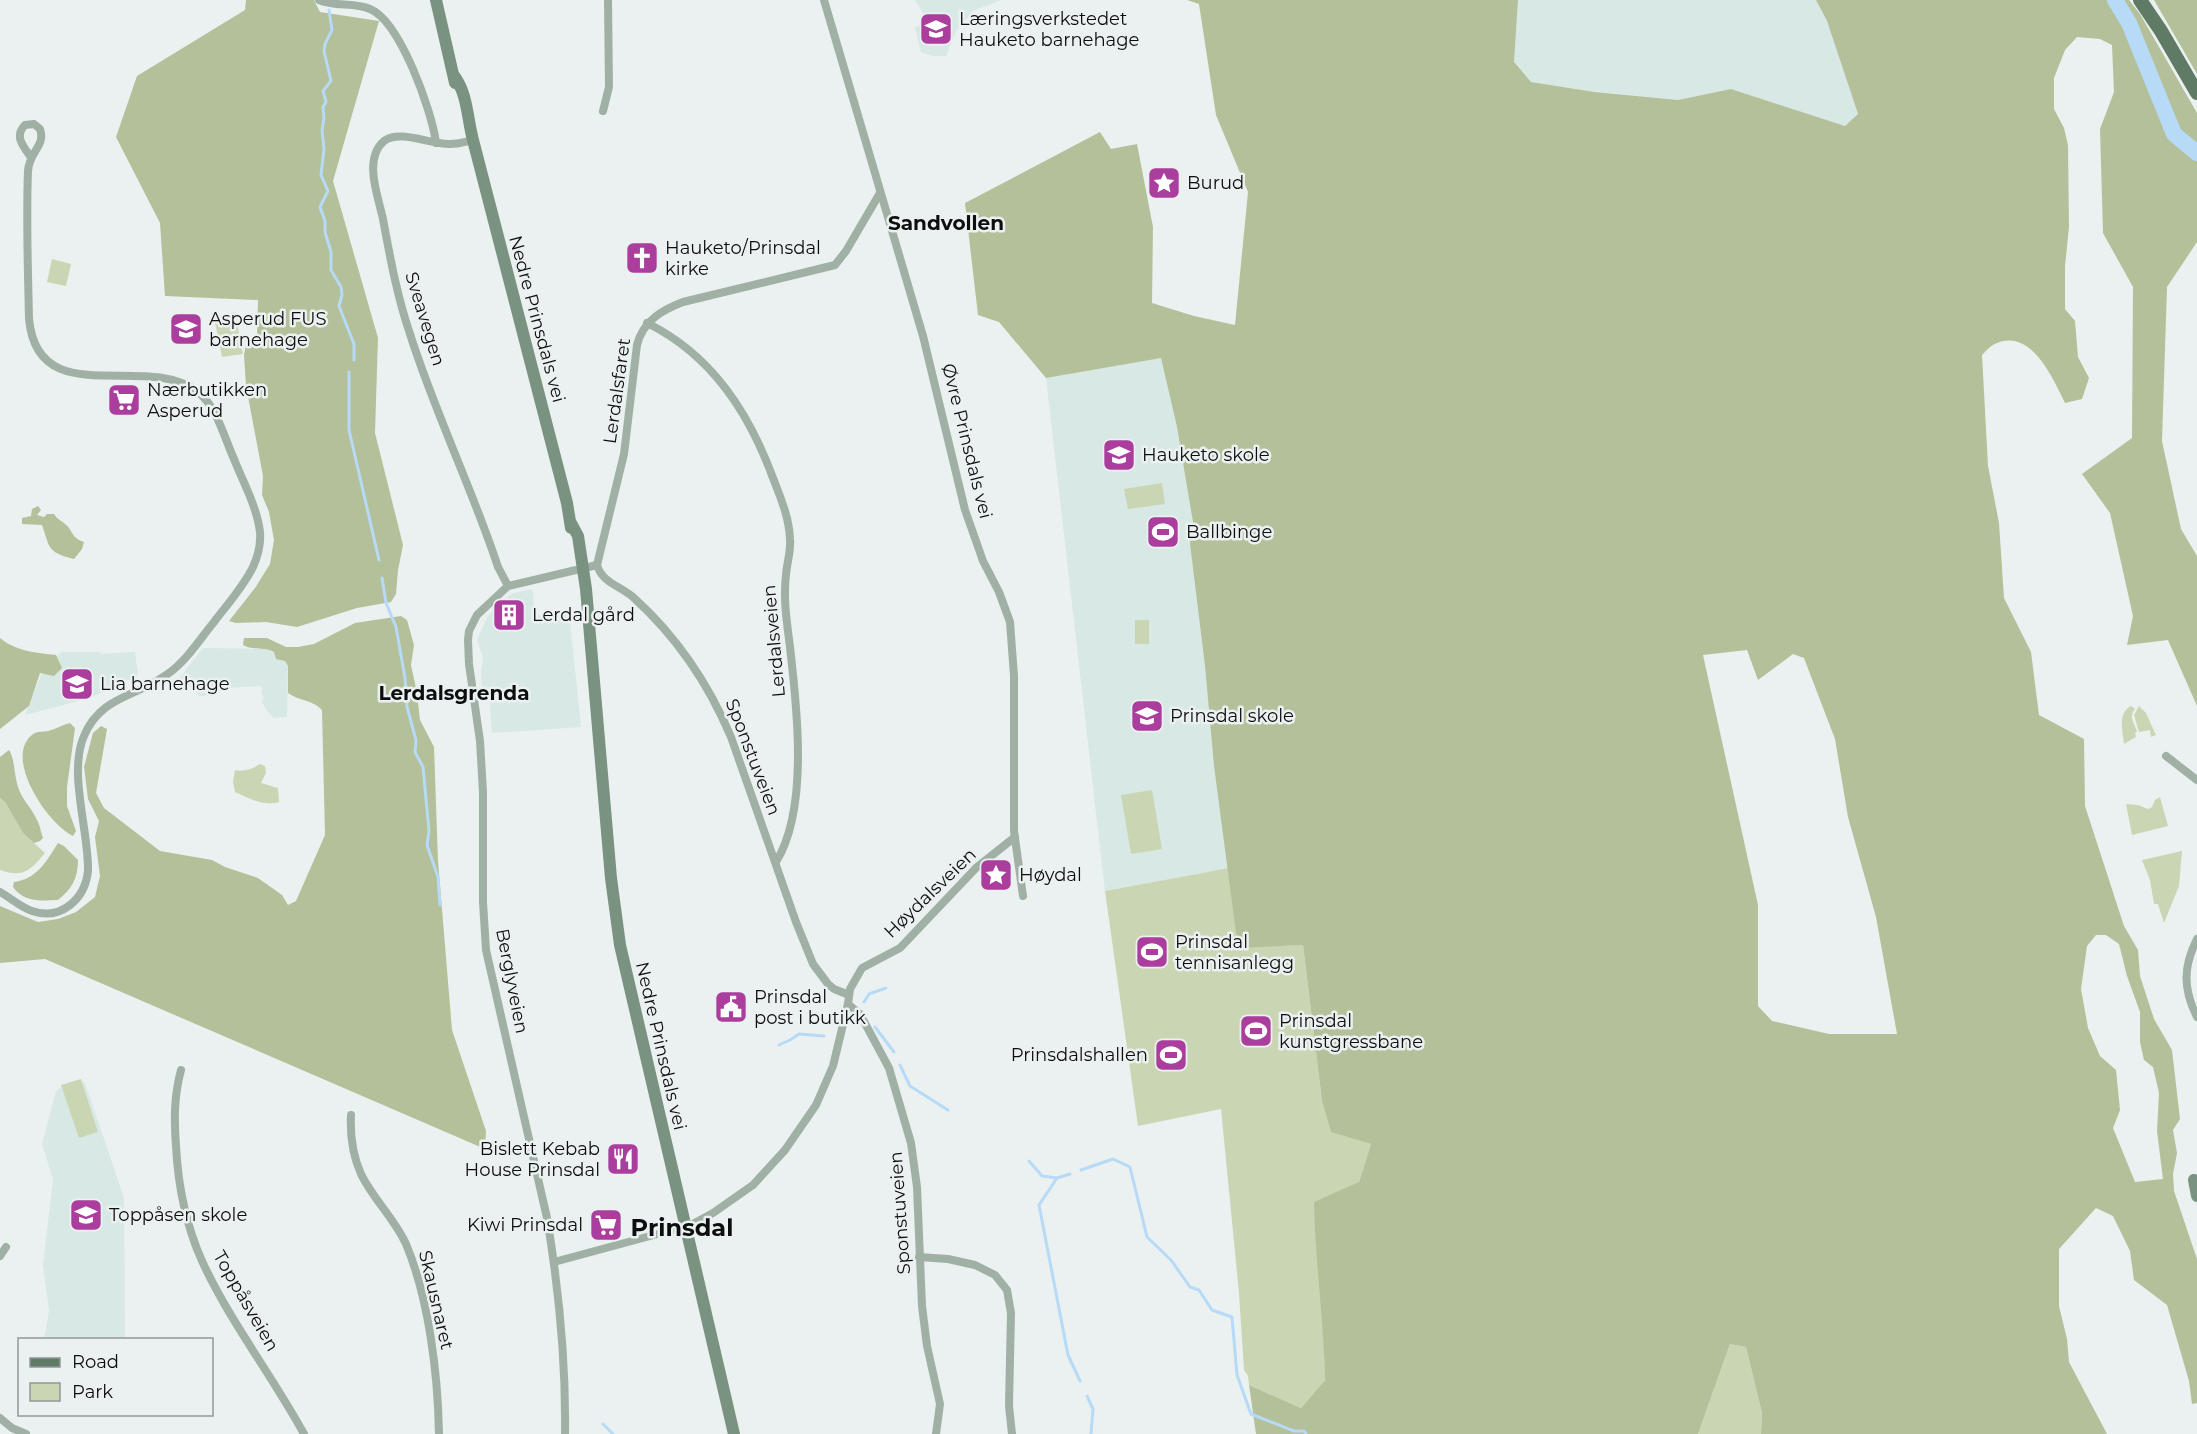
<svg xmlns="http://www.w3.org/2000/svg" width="2197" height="1434" viewBox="0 0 2197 1434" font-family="Montserrat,sans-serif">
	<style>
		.built { fill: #d8e8e5 }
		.green { fill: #cad6b3 }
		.forest { fill: #b3c099; fill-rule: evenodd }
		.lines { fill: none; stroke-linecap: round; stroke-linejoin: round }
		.stream { stroke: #b7daf7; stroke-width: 3 }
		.river { stroke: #b7daf7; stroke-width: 16 }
		.street { stroke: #a1b0a4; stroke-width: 8 }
		.secondary { stroke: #7a9280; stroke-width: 12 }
		.primary { stroke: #5f7b66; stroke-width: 14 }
		.labels { text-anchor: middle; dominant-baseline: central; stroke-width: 5; stroke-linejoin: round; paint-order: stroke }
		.poi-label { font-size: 18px; fill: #0d0f0e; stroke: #eaf1f0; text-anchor: start }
		.street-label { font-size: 18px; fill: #0d0f0e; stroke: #eaf1f0 }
		.neighbourhood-label { font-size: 20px; font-weight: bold; fill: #0d0f0e; stroke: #eaf1f0 }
		.district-label { font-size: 24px; font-weight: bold; fill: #0d0f0e; stroke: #eaf1f0 }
	</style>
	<rect width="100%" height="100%" fill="#eaf1f0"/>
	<g class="built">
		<polygon points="915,0 1001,0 973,11 956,31 946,56 932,56 921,52 915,28 927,20"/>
		<polygon points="1518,0 1816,0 1827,21 1858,115 1845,126 1731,89 1678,100 1591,91 1530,82 1514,63"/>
		<polygon points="1161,357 1177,427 1194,522 1190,544 1205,666 1214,766 1229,868 1105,891 1046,378"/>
		<polygon points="531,589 533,592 534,615 542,616 545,614 569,611 581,727 492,733 489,698 482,692 481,673 483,657 477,640 488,616 505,599 511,594"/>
		<polygon points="203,648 270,649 285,661 288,666 287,717 274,718 267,711 262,702 264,698 261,691 263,688 260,686 226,688 212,686 208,689 206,696 199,696 195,690 177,681"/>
		<polygon points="61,652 100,652 101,654 135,652 138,675 90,698 25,715 41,675"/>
		<polygon points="81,1081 85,1083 124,1198 125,1339 44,1339 49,1311 43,1265 53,1179 42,1144 56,1091 64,1085"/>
	</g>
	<g class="green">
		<polygon points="52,259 71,264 66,286 47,282"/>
		<polygon points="235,312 243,354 222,357 214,317"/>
		<polygon points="1162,483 1165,504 1128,509 1124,489"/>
		<polygon points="1172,517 1173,547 1154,548 1152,518"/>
		<rect x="1135" y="620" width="14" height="24"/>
		<path d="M2131,706L2135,709C2128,718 2135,723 2137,732L2135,733L2136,737L2124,744C2123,730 2117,714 2131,706Z"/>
		<polygon points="2139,706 2146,713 2156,735 2151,737 2150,730 2139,732 2134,715"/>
		<path d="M260,764L265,766L266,773L261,783L278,788L279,802C264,807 248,798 235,792L233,782L235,770C243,772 253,769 260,764Z"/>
		<polygon points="1152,790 1162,849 1131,854 1121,795"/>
		<polygon points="2160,797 2168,826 2132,835 2126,804 2138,805 2148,809 2152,807 2155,800"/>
		<path d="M0,798L5,802L23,833L45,853C30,871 23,878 0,870Z"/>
		<polygon points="2182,851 2179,886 2164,923 2158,904 2154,904 2150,880 2142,860"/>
		<polygon points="1229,868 1238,947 1303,945 1322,1101 1331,1131 1371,1144 1359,1182 1324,1344 1325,1380 1301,1408 1249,1385 1248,1376 1244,1370 1239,1293 1221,1109 1138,1126 1105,891"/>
		<polygon points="81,1079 98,1132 79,1138 61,1085"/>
		<polygon points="1730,1344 1746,1347 1762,1413 1761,1434 1698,1434"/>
	</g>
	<g class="forest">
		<polygon points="246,0 314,0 320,12 379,21 333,181 378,338 375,433 403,545 398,570 396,594 391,602 357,608 297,627 266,622 236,623 229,621 255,588 270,564 274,540 269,512 262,495 263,476 246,386 244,355 246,345 257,336 258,300 165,296 160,223 116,137 137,76 245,10"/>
		<path d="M1187,0H1518L1514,62L1531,82L1595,92L1678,100L1731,89L1845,126L1858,114L1827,21L1816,0H2129L2140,14L2197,113V242L2167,287L2162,441L2181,529L2197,556V706L2168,640L2127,645L2133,616L2110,513L2082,474L2132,438L2133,287L2103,233L2100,129L2114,92L2112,45L2100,39L2077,37L2065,50L2054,78V109L2064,128L2068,145L2069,227L2065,266V309L2075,321L2078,357L2089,378L2082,399L2065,403C2053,379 2032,329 1997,343C1992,344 1986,351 1982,355L1988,466L1999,523L2004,598L2031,652L2039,715L2084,739L2085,806L2124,926L2138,950L2140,976L2154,1019L2172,1050L2180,1119L2173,1130L2177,1153L2173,1174L2174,1191L2197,1259V1403L2192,1404L2189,1381L2167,1305L2134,1280L2130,1251L2113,1216L2096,1208L2059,1249V1306L2067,1339L2069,1362L2107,1434H1761L1762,1413L1746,1347L1730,1344L1698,1434H1256L1249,1385L1301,1408L1325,1380C1324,1321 1315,1262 1314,1202L1359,1182L1371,1144L1331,1132L1322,1101L1303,945L1238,948L1214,766L1205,666L1190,544L1193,522L1177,427L1161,358L1046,378L999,322L978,315L965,203L1100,132L1111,149L1137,144L1153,227L1152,303L1194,316L1235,325L1248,192L1216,115L1199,4ZM1747,650L1758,680L1793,654L1804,658L1835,739L1848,817L1876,917L1897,1034H1829L1772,1021L1758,1006V905L1703,655ZM2096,935H2106L2119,944L2127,976L2140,1012V1042L2144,1060L2153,1067L2159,1093L2157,1131L2163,1179L2135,1182L2113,1128L2120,1110L2116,1070L2100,1056L2088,1028L2081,989L2087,946Z"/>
		<polygon points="2154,0 2197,0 2197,74"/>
		<path d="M38,506L41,510L37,515L44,517L47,514H54C57,520 65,522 69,528C74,536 75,539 84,542L82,549L74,559C46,552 50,547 42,525L22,524V518L31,516L32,509Z"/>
		<path d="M401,616L407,620L414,645L411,665L417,693L420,720L434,747L438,861L452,1030L486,1131L485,1149L45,959L0,963V906L38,922L58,919L76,912L95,897L100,876L95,837L99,821L88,799L84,767L93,733L101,726L107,729L96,793L104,808L160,851L212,860L225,867L258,878L282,895L288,905L296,901L325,835L322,710C313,700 299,701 288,693V666L285,661L276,659L274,652C265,646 253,651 243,645L244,638H267L286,647H298L314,644L355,623Z"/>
		<path d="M0,638C15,651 37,653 56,655L62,668L54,676L40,673L29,706L0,729Z"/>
		<path d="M70,723L75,728L67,787V806L76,831L73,836C48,824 8,764 28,739C28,738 34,733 35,733C39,731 44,732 48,731C56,729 62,725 70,723Z"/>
		<path d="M9,750C15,759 14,775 18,787C22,800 32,808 37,820C40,825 41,833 43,838L40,841L34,843L23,833L5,802L0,798V757Z"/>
		<path d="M58,843L64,846L78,860C78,878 72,889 58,900C41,901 23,902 13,887L14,882C37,879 46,862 58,843Z"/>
	</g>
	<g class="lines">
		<g class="stream">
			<polyline points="329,10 332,30 325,44 324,51 331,81 323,91 326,102 323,107 324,118 322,130 324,149 321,175 328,191 320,207 325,221 325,232 331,252 331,270 341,287 342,295 339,306 354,344 354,360"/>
			<polyline points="349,372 349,430 379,560"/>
			<polyline points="382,578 386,603 396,627 405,678 407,707 416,740 415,752 423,767 429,831 427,845 438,877 440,905"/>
			<polyline points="864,1002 869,994 886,988"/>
			<polyline points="875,1027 894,1052"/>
			<polyline points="779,1045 790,1040 799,1034 824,1036"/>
			<polyline points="900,1065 910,1086 948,1110"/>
			<polyline points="1029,1161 1042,1176 1057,1178 1070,1174"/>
			<polyline points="1081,1170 1113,1159 1130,1167 1147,1237 1171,1260 1190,1287 1199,1290 1212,1310 1232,1317 1237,1375 1251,1414 1294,1431 1304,1431 1306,1434"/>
			<polyline points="1057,1178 1039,1205 1068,1355 1080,1381"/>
			<polyline points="1087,1396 1093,1409 1091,1434"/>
			<polyline points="603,1424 613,1434"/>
		</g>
		<polyline class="river" points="2115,0 2129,23 2174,134 2197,153"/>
		<g class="street">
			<path d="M319,0C335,7 354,2 370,9C400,21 432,111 436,143"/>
			<polyline points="824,0 923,336 965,510 983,561 999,592 1010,622 1014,676 1014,831 1023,896"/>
			<polyline points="603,111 609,87 608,0"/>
			<path d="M473,140C465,142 458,144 450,144C431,145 400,129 384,141C363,159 378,196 383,219C390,257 397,296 410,334C435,413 472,488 498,567L508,586"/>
			<path d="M647,323C712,355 749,413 773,478C781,499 789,517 790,539C791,552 787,562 786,575C783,599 787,623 790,647C797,707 809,809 776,862"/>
			<path d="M597,565L624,454L637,345C643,321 662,310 683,302L835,265L846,251L880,193"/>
			<path d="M597,565C602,583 621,586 634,598C676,636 709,685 731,737L796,922L813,964L828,984L834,989L849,995"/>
			<polyline points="2166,756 2197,780"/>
			<path d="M0,892C11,898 20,907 32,911C61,921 85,899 88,871C89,832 68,772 84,736C101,695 138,697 169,673C187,660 200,639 214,622C227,605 243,587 253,567C258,556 261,544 260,532C257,507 243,482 234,459C224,437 217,407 198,392C146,351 38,413 29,319C28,270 26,220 28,171C29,151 46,146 40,129L34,124L25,125C14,136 23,146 30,156"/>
			<path d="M2197,939C2183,967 2183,989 2197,1017"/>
			<polyline points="848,1004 860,1014 889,1068 911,1143 917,1187 922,1306 927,1346 940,1404 936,1434"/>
			<path d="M181,1070C174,1096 174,1119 176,1146C178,1185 186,1225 202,1261C230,1322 272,1375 304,1434"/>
			<path d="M351,1115C350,1134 353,1156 361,1174C373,1199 394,1218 406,1244C429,1299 438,1375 439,1434"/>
			<polyline points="0,1256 6,1247"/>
			<polyline points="919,1257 948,1259 975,1265 995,1275 1007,1290 1011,1313 1009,1406 1012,1434"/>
			<polyline points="554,1262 691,1225 713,1213 753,1185 785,1150 816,1105 833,1066 848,1004 850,989 862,968 900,948 976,868 1015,837"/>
			<polyline points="0,1418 12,1428 26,1434"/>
			<path d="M565,1434C566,1362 559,1290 547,1218L486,950L483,902V792L480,741L469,664L468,640L469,631L477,615L508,586L597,565"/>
		</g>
		<g class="secondary">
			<polyline points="436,0 455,83"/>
			<path d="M455,77C468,96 467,118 473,140L567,503L571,528"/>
			<polyline points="571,523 578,536 586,589 611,878 620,945 734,1434"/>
			<polyline points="2194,1180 2197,1196"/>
		</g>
		<polyline class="primary" points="2140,0 2161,31 2197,93"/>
	</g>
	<defs>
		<symbol id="school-square" viewBox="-11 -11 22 22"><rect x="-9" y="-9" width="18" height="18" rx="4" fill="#ab3e9d" stroke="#eaf1f0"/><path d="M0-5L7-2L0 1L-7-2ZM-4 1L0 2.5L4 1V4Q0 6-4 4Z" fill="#fff"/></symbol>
		<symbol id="sight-square" viewBox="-11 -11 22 22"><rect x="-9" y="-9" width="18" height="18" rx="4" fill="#ab3e9d" stroke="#eaf1f0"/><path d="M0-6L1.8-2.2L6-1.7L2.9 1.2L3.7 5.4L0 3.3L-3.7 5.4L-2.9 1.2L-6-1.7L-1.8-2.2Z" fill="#fff"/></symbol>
		<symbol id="church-square" viewBox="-11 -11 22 22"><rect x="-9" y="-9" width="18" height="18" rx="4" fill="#ab3e9d" stroke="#eaf1f0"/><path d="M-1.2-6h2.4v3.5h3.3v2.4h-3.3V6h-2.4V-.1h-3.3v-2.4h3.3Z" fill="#fff"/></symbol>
		<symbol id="supermarket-square" viewBox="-11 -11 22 22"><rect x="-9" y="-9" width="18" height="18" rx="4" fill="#ab3e9d" stroke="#eaf1f0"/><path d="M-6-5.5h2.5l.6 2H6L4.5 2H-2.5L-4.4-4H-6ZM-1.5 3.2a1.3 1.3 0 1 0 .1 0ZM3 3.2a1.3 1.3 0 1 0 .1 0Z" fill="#fff"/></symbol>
		<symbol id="stadium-square" viewBox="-11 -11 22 22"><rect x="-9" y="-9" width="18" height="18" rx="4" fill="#ab3e9d" stroke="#eaf1f0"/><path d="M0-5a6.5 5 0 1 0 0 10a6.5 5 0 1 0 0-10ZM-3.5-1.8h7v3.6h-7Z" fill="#fff"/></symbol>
		<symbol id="building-square" viewBox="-11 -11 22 22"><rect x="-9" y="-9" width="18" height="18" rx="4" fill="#ab3e9d" stroke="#eaf1f0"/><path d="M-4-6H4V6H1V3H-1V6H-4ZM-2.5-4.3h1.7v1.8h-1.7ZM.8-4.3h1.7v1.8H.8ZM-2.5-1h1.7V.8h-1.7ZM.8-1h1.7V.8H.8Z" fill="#fff"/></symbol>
		<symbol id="civic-square" viewBox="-11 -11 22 22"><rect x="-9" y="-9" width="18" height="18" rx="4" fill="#ab3e9d" stroke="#eaf1f0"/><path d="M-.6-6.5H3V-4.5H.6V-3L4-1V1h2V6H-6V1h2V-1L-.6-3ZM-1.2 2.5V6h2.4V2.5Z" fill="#fff"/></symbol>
		<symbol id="restaurant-square" viewBox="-11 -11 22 22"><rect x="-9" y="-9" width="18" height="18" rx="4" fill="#ab3e9d" stroke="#eaf1f0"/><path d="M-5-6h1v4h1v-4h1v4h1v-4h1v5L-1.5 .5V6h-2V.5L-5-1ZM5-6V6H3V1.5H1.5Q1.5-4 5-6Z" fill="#fff"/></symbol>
	</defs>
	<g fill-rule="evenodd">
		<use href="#school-square" x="917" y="10" width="38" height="38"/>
		<use href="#sight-square" x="1145" y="164" width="38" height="38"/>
		<use href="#church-square" x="623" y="239" width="38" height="38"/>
		<use href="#school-square" x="167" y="310" width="38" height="38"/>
		<use href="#supermarket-square" x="105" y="381" width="38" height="38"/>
		<use href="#school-square" x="1100" y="436" width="38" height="38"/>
		<use href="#stadium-square" x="1144" y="513" width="38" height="38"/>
		<use href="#building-square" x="490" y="596" width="38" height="38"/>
		<use href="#school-square" x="58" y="665" width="38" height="38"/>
		<use href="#school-square" x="1128" y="697" width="38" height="38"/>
		<use href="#sight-square" x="977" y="856" width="38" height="38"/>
		<use href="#stadium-square" x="1133" y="933" width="38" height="38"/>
		<use href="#civic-square" x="712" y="988" width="38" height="38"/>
		<use href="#stadium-square" x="1237" y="1012" width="38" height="38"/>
		<use href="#stadium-square" x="1152" y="1036" width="38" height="38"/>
		<use href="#restaurant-square" x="604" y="1140" width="38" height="38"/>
		<use href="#school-square" x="67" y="1196" width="38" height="38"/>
		<use href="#supermarket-square" x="587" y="1206" width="38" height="38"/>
	</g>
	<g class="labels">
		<g class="poi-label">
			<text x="959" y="19">Læringsverkstedet<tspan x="959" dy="21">Hauketo barnehage</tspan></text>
			<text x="1187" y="183">Burud</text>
			<text x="665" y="248">Hauketo/Prinsdal<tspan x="665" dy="21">kirke</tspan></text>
			<text x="209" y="319">Asperud FUS<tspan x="209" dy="21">barnehage</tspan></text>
			<text x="147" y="390">Nærbutikken<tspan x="147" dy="21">Asperud</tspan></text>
			<text x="1142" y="455">Hauketo skole</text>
			<text x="1186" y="532">Ballbinge</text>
			<text x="532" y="615">Lerdal gård</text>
			<text x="100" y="684">Lia barnehage</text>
			<text x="1170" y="716">Prinsdal skole</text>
			<text x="1019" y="875">Høydal</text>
			<text x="1175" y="942">Prinsdal<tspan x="1175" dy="21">tennisanlegg</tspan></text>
			<text x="754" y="997">Prinsdal<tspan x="754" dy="21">post i butikk</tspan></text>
			<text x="1279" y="1021">Prinsdal<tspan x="1279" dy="21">kunstgressbane</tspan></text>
			<text x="1148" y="1055" text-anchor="end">Prinsdalshallen</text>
			<text x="600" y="1149" text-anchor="end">Bislett Kebab<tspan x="600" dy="21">House Prinsdal</tspan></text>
			<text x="109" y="1215">Toppåsen skole</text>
			<text x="583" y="1225" text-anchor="end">Kiwi Prinsdal</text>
		</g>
		<g class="street-label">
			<text transform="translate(425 319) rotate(73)">Sveavegen</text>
			<text transform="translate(537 319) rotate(75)">Nedre Prinsdals vei</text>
			<text transform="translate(617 391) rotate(-82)">Lerdalsfaret</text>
			<text transform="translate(967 441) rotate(76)">Øvre Prinsdals vei</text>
			<text transform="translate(774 641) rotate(-95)">Lerdalsveien</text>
			<text transform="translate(753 757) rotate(69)">Sponstuveien</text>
			<text transform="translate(930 893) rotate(-44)">Høydalsveien</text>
			<text transform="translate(512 981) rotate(79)">Berglyveien</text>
			<text transform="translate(661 1046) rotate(77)">Nedre Prinsdals vei</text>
			<text transform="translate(900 1213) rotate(-94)">Sponstuveien</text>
			<text transform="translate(436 1300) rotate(77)">Skausnaret</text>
			<text transform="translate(246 1301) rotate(60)">Toppåsveien</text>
		</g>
		<g class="neighbourhood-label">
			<text x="946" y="223">Sandvollen</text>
			<text x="454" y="693">Lerdalsgrenda</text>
		</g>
		<g class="district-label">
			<text x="682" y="1227">Prinsdal</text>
		</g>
	</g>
	<rect x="18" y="1338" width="195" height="78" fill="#eaf1f0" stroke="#929796" stroke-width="1.5"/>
	<rect x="30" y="1358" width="30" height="9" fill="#5f7b66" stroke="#929796" stroke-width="1.5"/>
	<text x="72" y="1368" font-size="18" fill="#0d0f0e">Road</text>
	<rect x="30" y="1383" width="30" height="18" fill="#cad6b3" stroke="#929796" stroke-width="1.5"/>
	<text x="72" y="1398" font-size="18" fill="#0d0f0e">Park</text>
</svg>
